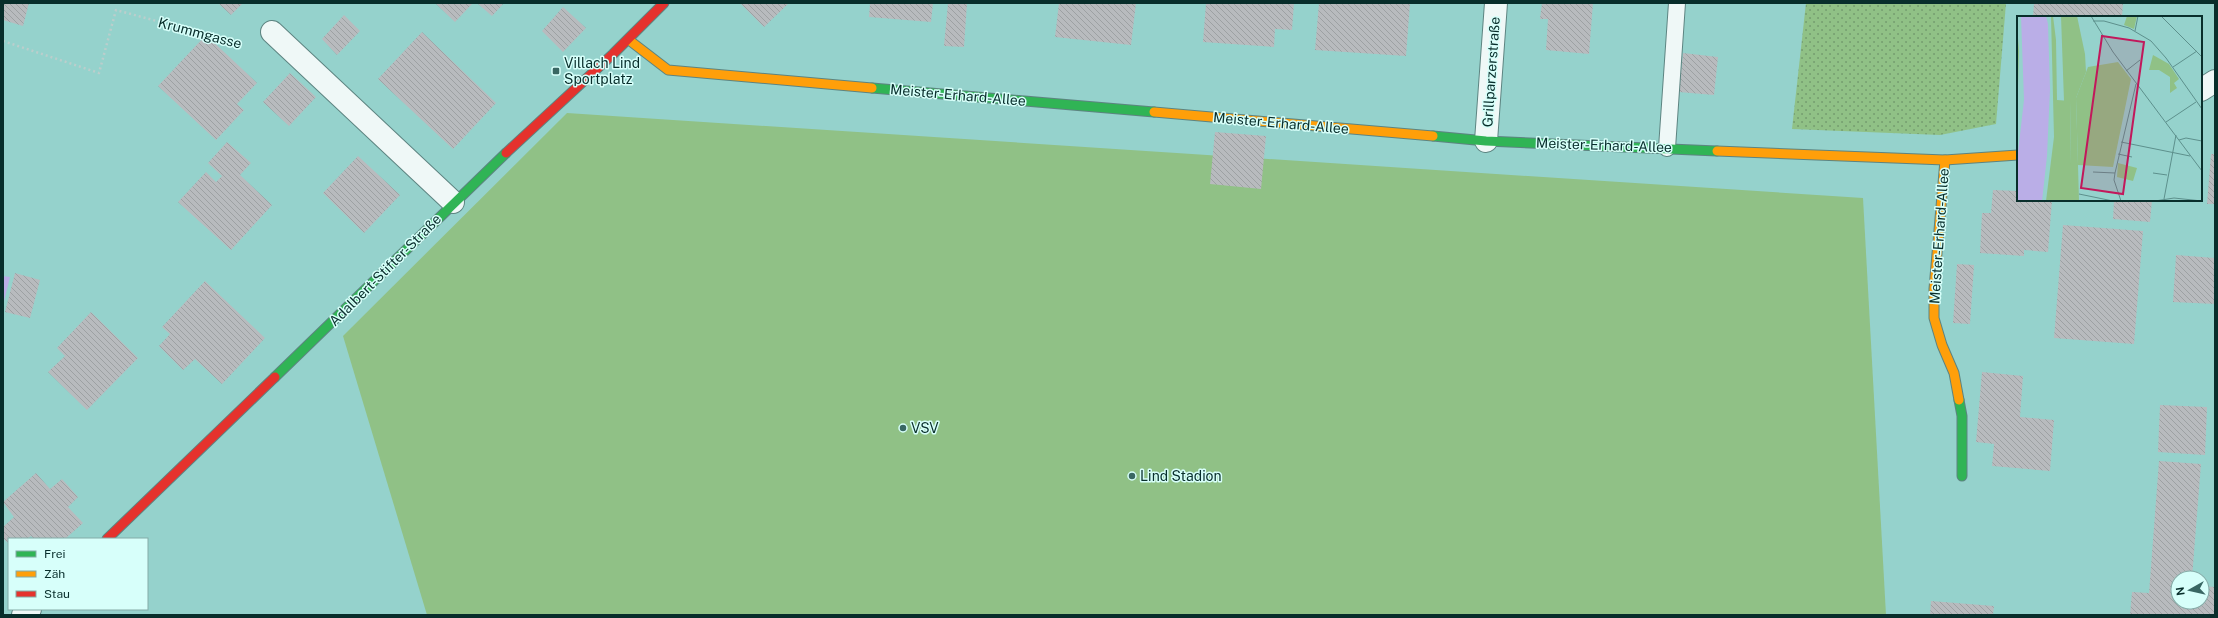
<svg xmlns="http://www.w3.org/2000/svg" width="2218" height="618" viewBox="0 0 2218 618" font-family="'Public Sans',sans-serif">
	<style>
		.grass { fill: url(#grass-dots) }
		.park { fill: #90c186 }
		.water { fill: #baaee7 }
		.building { fill: url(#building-back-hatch) }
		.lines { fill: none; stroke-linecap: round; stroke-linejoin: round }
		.lane-casing { stroke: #5d8481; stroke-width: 18 }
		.street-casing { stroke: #5d8481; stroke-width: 24 }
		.fast-casing { stroke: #5d8481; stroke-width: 11 }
		.slow-casing { stroke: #5d8481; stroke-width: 11 }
		.jam-casing { stroke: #5d8481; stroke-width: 11 }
		.path { stroke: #bbcecc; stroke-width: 2.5; stroke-dasharray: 2 3; stroke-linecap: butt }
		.lane { stroke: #eff8f7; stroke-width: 16 }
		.street { stroke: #eff8f7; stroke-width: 22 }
		.fast { stroke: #30b455; stroke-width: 9 }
		.slow { stroke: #ff9f0a; stroke-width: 9 }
		.jam { stroke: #e5322d; stroke-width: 9 }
		.poi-dot { fill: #396763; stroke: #d7fffa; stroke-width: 1.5 }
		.labels { text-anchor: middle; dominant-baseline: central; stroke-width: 3; stroke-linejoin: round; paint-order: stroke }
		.street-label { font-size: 14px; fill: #082e2b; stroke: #d7fffa }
		.poi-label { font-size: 14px; fill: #082e2b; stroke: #d7fffa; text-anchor: start }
		.inset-road { fill: none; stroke: #5d908c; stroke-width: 1 }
		.view { fill: #c2185b; fill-opacity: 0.15; stroke: #c2185b; stroke-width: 2 }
		.inset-edge { fill: none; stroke: #082e2b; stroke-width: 2 }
	</style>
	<defs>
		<pattern id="grass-dots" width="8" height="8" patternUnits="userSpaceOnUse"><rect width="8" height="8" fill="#90c186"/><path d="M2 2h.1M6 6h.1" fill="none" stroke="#749d6e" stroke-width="1.8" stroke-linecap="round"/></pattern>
		<pattern id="building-back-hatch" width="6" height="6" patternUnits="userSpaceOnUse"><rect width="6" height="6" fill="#b8bbbe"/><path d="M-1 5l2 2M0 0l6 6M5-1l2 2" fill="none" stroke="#9da1a3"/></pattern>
	</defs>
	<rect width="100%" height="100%" fill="#95d2cc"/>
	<polygon class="grass" points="1806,3 2006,3 1996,124 1940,135 1792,129"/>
	<polygon class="park" points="567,113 1863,198 1886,615 427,615 343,336"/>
	<polygon class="water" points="3,276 10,277 4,301 3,301"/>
	<g class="building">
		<polygon points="3,3 29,3 23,26 3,20"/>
		<polygon points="218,3 243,3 231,15"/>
		<polygon points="435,3 473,3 455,22"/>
		<polygon points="477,3 504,3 492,16"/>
		<polygon points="740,3 789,3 764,27"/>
		<polygon points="870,3 933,3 931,22 869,17"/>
		<polygon points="948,3 967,3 964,47 944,46"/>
		<polygon points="1059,3 1136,3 1131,45 1055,37"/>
		<polygon points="1206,3 1294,3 1292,30 1275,29 1274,47 1203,42"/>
		<polygon points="1319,3 1410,3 1406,56 1315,50"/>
		<polygon points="1542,3 1593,3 1589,54 1546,50 1548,19 1540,19"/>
		<polygon points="2034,3 2123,3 2122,17 2033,17"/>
		<polygon points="563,7 586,28 563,52 542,31"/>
		<polygon points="344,15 360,31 337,55 322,39"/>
		<polygon points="422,32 496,103 453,149 378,79"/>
		<polygon points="206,35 257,83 237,104 244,110 216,140 158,86"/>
		<polygon points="1683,53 1718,57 1714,95 1679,92"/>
		<polygon points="290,73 316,97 289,126 263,102"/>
		<polygon points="1215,132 1266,136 1261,189 1210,184"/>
		<polygon points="227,142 251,163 240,175 272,205 231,250 178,202 206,172 216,182 222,176 208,163"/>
		<polygon points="2211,154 2215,154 2215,204 2207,204"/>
		<polygon points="358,156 400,195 364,233 323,193"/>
		<polygon points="1993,190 2018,191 2018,200 2052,200 2048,252 2024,250 2024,256 1980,253 1982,213 1991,213"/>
		<polygon points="2114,200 2152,200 2150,222 2113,219"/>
		<polygon points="2063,225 2143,231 2134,344 2054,338"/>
		<polygon points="2176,255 2215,258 2215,304 2173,302"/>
		<polygon points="1957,264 1974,265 1970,324 1953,323"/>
		<polygon points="15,273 40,280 30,318 5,312"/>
		<polygon points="205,281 265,338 222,384 195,359 183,370 159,346 170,334 162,327"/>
		<polygon points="91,312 138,358 87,410 48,372 65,356 57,348"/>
		<polygon points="1982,372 2023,376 2020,417 2054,420 2050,471 1992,466 1994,444 1976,442"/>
		<polygon points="2160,405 2207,407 2205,455 2158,452"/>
		<polygon points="2159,461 2201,464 2192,578 2178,578 2178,602 2202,602 2202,586 2215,587 2215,615 2130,615 2132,592 2149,593"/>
		<polygon points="36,473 50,489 62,479 78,497 68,507 83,523 65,539 34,539 31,536 27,539 9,539 9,544 3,538 3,527 14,517 3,502"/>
		<polygon points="1931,601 1994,606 1993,615 1930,615"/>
	</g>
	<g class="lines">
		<defs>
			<polyline id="lane" points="1667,148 1677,3"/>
			<g id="street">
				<polyline points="272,32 453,202"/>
				<polyline points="2201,90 2215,81"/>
				<polyline points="1486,141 1496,3"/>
				<polyline points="23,615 30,609"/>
			</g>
			<g id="fast">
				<polyline points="872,88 1154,112"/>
				<polyline points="1433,136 1486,141 1717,151"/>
				<polyline points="275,377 506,153"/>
				<polyline points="1959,400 1962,416 1962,476"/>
			</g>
			<g id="slow">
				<polyline points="629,40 668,70 872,88"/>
				<polyline points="1154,112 1433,136"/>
				<polyline points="1717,151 1945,160 2018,155"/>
				<polyline points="1945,160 1934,289 1934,318 1942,345 1954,373 1959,400"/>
			</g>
			<g id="jam">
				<polyline points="506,153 613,54 664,3"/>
				<polyline points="107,539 275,377"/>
			</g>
		</defs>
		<use href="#lane" class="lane-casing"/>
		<use href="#street" class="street-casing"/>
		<use href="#fast" class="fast-casing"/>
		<use href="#slow" class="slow-casing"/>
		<use href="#jam" class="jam-casing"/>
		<polyline class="path" points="3,41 99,73 116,10 245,45"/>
		<use href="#lane" class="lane"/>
		<use href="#street" class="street"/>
		<use href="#fast" class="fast"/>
		<use href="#slow" class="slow"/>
		<use href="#jam" class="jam"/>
	</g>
	<g class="poi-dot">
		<rect x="552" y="67" width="8" height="8" rx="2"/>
		<circle cx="903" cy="428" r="4"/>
		<circle cx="1132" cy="476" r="4"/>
	</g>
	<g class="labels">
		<g class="street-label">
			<text transform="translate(200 33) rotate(15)">Krummgasse</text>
			<text transform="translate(1491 72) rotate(-86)">Grillparzerstraße</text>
			<text transform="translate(958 95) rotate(5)">Meister-Erhard-Allee</text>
			<text transform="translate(1281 123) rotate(5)">Meister-Erhard-Allee</text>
			<text transform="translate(1604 145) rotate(2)">Meister-Erhard-Allee</text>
			<text transform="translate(1939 236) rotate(-86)">Meister-Erhard-Allee</text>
			<text transform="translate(385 270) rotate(-45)">Adalbert-Stifter-Straße</text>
		</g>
		<g class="poi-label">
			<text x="564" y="63">Villach Lind<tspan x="564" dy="16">Sportplatz</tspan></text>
			<text x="911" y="428">VSV</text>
			<text x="1140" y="476">Lind Stadion</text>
		</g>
	</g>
	<g transform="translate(2017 16)">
		<rect width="185" height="185" fill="#95d2cc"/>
		<path d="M34,0H36L39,24L40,84L53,85L54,148L61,149L62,185H29L37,121ZM110,0H120L117,13L107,9ZM101,147L120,152L116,165L100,161Z" fill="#90c186"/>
		<path d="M44,0H60L68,38L69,56L59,82L61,149H54L53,85H47ZM0,9L2,35L0,105ZM136,39L152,48L162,63L157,67L160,72L153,77V61L142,54H132Z" fill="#90c186"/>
		<path d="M101,46L114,63L96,151L61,149L59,82L71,51Z" fill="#90c186"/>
		<path d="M4,0H29L31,8L33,73L30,140L25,185H0V145L7,84Z" fill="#baaee7"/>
		<path class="inset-road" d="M74,0L96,36L185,155M144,0L185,41M76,5H87L112,12L134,25L149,42L185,93M118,15L121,0M156,51L180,35M109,55L123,44M149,106L179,86M162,124L169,122L185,125M104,126L173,140M101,138L115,141M76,156L98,157M136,157L150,159M62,178L96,185M147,183L159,119M104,185L97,164L98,157L119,68M138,185L157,182L185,185"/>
		<path class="view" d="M85,20L127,26L106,178L64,172Z"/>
		<rect width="185" height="185" class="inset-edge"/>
	</g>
	<rect width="2218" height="618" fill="none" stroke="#082e2b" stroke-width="8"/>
	<rect x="8" y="538" width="140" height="72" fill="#d7fffa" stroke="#84aba7"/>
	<rect x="16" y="551" width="20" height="6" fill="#30b455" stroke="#84aba7"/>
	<text x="44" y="558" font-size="12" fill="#082e2b">Frei</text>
	<rect x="16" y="571" width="20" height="6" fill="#ff9f0a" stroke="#84aba7"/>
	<text x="44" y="578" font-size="12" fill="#082e2b">Zäh</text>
	<rect x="16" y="591" width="20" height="6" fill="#e5322d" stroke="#84aba7"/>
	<text x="44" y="598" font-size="12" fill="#082e2b">Stau</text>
	<g transform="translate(2190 590) rotate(262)"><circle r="19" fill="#d7fffa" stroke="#84aba7"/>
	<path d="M0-3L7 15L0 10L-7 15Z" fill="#396763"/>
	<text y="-6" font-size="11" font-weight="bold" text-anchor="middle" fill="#082e2b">N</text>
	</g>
</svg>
